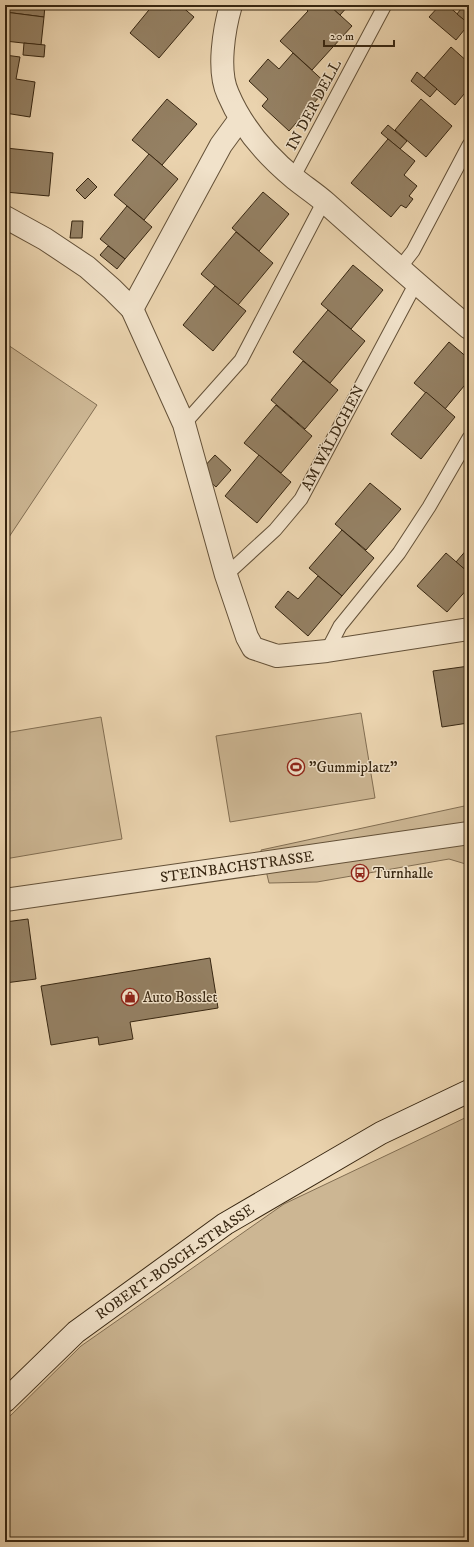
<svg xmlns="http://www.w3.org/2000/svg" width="474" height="1547" viewBox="0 0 474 1547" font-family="'IM FELL DW Pica',serif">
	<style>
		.green { fill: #ccb693; stroke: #826e52 }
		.building { fill: #948063; stroke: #372611 }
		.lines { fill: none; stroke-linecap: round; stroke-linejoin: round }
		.lane-casing { stroke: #645138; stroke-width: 15 }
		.street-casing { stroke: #645138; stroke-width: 24 }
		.secondary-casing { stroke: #372611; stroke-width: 24 }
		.lane { stroke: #f1e2ca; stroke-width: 13 }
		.street { stroke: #f1e2ca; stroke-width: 22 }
		.secondary { stroke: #f1e2ca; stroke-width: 22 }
		.labels { text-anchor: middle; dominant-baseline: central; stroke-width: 3; stroke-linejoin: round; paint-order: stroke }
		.street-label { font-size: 15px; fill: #372611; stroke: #f1e2ca }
		.poi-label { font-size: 15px; fill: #372611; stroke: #f1e2ca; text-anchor: start }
	</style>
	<rect width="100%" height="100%" fill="#ead3ae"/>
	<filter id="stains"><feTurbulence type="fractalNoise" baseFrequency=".005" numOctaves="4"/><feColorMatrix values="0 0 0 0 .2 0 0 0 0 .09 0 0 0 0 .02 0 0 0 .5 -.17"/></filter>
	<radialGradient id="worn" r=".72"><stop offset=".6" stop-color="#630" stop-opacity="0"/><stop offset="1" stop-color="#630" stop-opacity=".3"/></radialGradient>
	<g class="green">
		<polygon points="5,343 97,405 5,543"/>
		<polygon points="361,713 375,798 230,822 216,736"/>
		<polygon points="101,717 122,839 5,859 5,733"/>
		<polygon points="469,805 469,865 449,859 317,882 269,883 261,850"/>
		<polygon points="469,1116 469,1542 5,1542 5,1421 81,1346 284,1204"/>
	</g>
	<g class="building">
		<polygon points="5,5 45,5 44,17 5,12"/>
		<polygon points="153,5 165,5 171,10 176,5 180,5 194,17 159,58 130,33"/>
		<polygon points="165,5 176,5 171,10"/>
		<polygon points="302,5 329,5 352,26 312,70 280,41 308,11"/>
		<polygon points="329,5 349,5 340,15"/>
		<polygon points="440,5 447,5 469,24 456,40 429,17"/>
		<polygon points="464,5 469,5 469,24 457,14"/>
		<polygon points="5,12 44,17 41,45 5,41"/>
		<polygon points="24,43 45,45 44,57 23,55"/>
		<polygon points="451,47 469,63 469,88 455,105 424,78"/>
		<polygon points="293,53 329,86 289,131 262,106 268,99 249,81 268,59 279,69"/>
		<polygon points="5,55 20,57 16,79 35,82 30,117 5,113"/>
		<polygon points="417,72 437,89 430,97 411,81"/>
		<polygon points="167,99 197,124 162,165 132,140"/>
		<polygon points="421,99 452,126 426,157 395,130"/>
		<polygon points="388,125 407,141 400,149 381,133"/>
		<polygon points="388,139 415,161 404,175 417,186 409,196 413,199 406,208 401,205 391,217 351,183"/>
		<polygon points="6,148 53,153 49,196 5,192"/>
		<polygon points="149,154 178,179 144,220 114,195"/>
		<polygon points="88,178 97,187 85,199 76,190"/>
		<polygon points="263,192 289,214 259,251 232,228"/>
		<polygon points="127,206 152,227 125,259 100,239"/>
		<polygon points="72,221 83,221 82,238 70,238"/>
		<polygon points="236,232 273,263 238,305 201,274"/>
		<polygon points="108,246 125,259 117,269 100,255"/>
		<polygon points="353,265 383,290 351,329 321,304"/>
		<polygon points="215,286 246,311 213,351 183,325"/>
		<polygon points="328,310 365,341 330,383 293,352"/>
		<polygon points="449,342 469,359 469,380 445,409 414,383"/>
		<polygon points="303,361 338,390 305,429 271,400"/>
		<polygon points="426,392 455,417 421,459 391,434"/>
		<polygon points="276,405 312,436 281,473 244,443"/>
		<polygon points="215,455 231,470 216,487 207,479 202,469"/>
		<polygon points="259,455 291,482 257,523 225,496"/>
		<polygon points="370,483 401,509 366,550 335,524"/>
		<polygon points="342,530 374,558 342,596 309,568"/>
		<polygon points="469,547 469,573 456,562"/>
		<polygon points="446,553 469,573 469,587 447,612 417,586"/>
		<polygon points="318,576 342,596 308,636 275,607 288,591 298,599"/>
		<polygon points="469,666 469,703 465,703 468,723 442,727 433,671"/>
		<polygon points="28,919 36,979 5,983 5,922"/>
		<polygon points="210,958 218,1008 130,1022 133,1039 99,1045 98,1037 51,1045 41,986"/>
	</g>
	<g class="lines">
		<defs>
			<g id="lane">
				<polyline points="293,178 385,5"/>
				<polyline points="399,269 413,251 469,145"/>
				<polyline points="184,424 241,360 324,201"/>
				<polyline points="226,575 275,530 301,499 416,283"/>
				<polyline points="327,651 340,626 399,553 429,507 469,438"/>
			</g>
			<g id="street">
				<path d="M231,5C224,29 217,71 228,94C242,127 267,156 295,179C305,187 316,194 326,203C373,245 420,287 469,328"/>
				<polyline points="5,217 45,239 87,267 112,289 132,309 184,424 226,575 247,637 253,648 277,656 327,651 469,629"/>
				<polyline points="132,309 221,145 240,119"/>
				<polyline points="5,900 469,833"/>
			</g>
			<polyline id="secondary" points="5,1401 76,1332 225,1224 381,1133 469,1091"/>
		</defs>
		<use href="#lane" class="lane-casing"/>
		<use href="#street" class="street-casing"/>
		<use href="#secondary" class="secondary-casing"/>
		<use href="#lane" class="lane"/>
		<use href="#street" class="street"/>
		<use href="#secondary" class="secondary"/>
	</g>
	<defs>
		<symbol id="stadium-ring" viewBox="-11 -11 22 22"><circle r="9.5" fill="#f1e2ca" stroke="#8f2418" stroke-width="1.5"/><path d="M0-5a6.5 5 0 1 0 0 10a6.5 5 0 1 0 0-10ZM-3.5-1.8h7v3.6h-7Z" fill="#8f2418"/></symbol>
		<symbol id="bus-ring" viewBox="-11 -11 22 22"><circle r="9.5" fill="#f1e2ca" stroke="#8f2418" stroke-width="1.5"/><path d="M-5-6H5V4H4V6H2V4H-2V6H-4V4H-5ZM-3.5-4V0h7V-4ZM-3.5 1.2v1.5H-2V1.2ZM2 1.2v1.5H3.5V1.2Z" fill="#8f2418"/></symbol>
		<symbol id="shop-ring" viewBox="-11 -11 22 22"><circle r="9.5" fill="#f1e2ca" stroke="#8f2418" stroke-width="1.5"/><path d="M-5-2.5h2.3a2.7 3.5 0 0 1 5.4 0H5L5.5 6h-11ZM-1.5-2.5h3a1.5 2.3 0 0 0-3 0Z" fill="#8f2418"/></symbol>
	</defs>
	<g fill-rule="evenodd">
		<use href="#stadium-ring" x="286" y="757" width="20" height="20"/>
		<use href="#bus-ring" x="350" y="863" width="20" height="20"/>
		<use href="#shop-ring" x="120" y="987" width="20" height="20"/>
	</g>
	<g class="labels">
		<g class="street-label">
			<text transform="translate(314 105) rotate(-62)">IN DER DELL</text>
			<text transform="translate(333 438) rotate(-62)">AM WÄLDCHEN</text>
			<text transform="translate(237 867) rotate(-8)">STEINBACHSTRASSE</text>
			<text transform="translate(175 1262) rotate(-35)">ROBERT-BOSCH-STRASSE</text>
		</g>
		<g class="poi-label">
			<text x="309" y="767">"Gummiplatz"</text>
			<text x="373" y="873">Turnhalle</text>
			<text x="143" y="997">Auto Bosslet</text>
		</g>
	</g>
	<rect width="474" height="1547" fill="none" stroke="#ead3ae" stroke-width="20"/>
	<rect x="6" y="6" width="462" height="1535" fill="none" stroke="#372611" stroke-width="2"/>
	<rect x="10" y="10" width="454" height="1527" fill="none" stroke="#372611"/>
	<path d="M324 40v6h70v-6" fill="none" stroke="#372611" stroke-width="2"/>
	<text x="330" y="40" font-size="12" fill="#372611" stroke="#f1e2ca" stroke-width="3" paint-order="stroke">20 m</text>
	<rect width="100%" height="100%" filter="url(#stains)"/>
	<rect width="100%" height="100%" fill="url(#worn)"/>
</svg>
